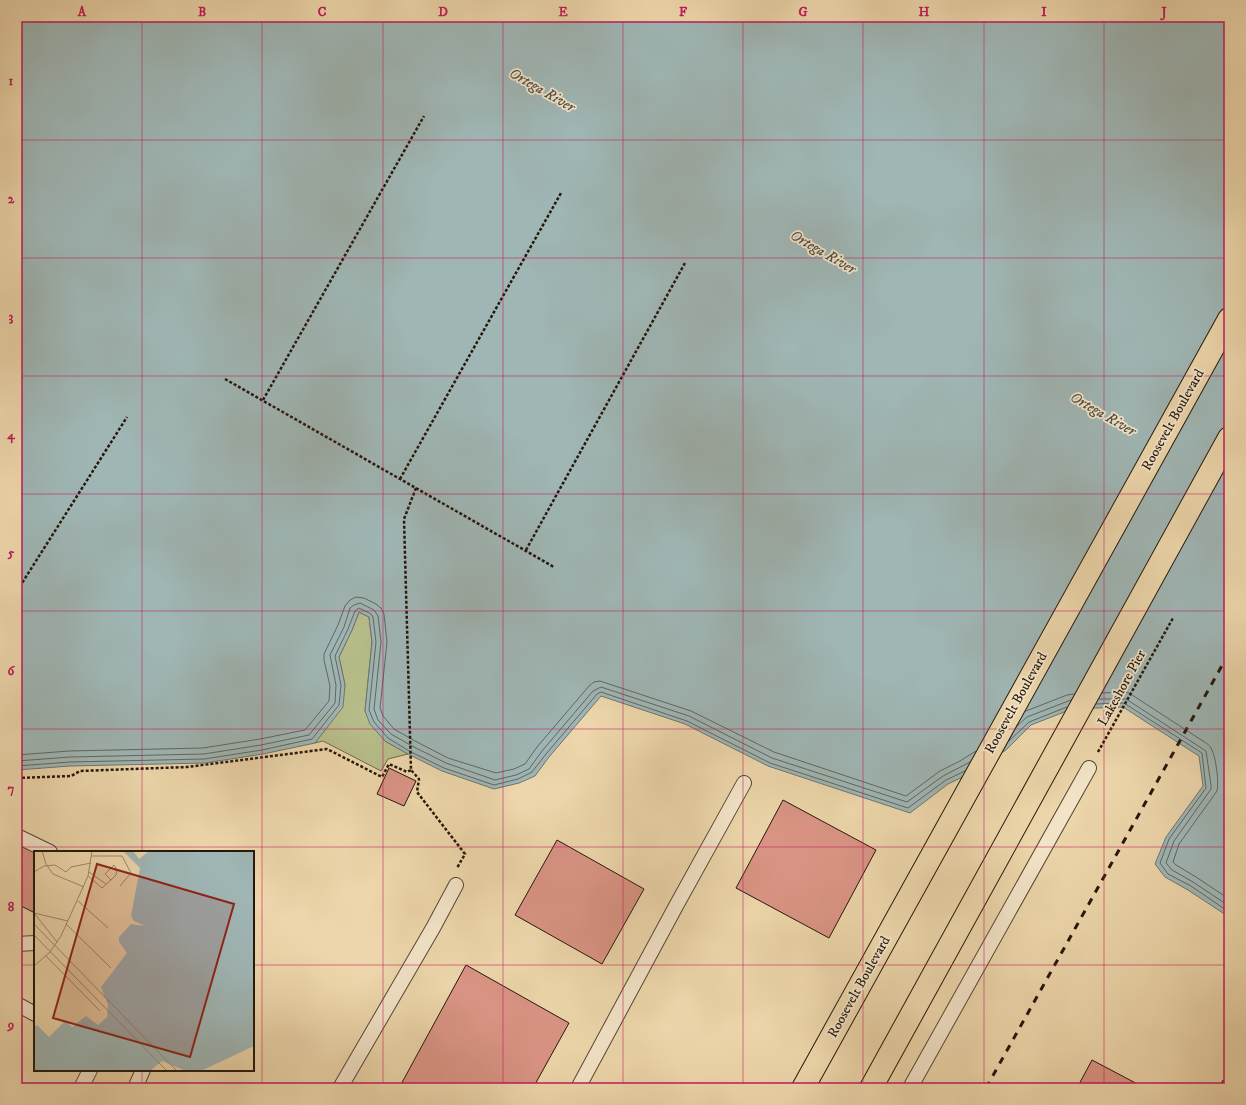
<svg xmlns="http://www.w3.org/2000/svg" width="1246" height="1105" viewBox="0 0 1246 1105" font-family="'IM FELL DW Pica',serif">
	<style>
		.green { fill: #b7be8a; stroke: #6e6a4a }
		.water { fill: #9fb6b5; stroke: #6e7671 }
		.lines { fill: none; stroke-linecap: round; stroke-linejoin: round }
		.shore { stroke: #626660; stroke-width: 1 }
		.building { fill: #da9485; stroke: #24170b }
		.service-casing { stroke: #564733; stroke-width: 16 }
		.trunk-casing { stroke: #24170b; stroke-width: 24 }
		.path { stroke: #24170b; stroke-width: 2.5; stroke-dasharray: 3 2; stroke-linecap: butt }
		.service { stroke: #f3e4c8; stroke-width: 14 }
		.trunk { stroke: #edd6ab; stroke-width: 22 }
		.rail { stroke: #24170b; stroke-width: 3; stroke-dasharray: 7 7; stroke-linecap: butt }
		.grid { fill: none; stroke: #c2185b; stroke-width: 1; stroke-opacity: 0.55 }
		.labels { text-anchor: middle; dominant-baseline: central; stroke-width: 3.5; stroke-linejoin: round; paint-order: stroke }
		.street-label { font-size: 14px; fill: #24170b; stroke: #f3e4c8 }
		.water-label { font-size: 15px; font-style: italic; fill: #4f4f46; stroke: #f3e4c8 }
		.inset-road { fill: none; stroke: #9d8a6b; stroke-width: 1 }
		.view { fill: #8f2418; fill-opacity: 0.15; stroke: #8f2418; stroke-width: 2 }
		.inset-edge { fill: none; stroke: #24170b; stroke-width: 2 }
		.neatline { fill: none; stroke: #c2185b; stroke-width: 1.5 }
		.grid-label { font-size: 13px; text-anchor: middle; font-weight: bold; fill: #c2185b }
	</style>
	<rect width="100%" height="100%" fill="#edd6ab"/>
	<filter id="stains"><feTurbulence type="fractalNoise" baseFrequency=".005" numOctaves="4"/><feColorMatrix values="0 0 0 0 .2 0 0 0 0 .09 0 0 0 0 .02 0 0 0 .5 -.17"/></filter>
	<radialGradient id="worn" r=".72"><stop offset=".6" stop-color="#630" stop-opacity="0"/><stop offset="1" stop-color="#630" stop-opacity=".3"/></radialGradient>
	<polygon class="green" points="359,612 369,617 372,642 365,711 385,741 408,754 388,759 381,771 323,741 315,743 327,726 345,685 339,657 352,630"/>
	<polygon class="water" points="17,17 1229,17 1229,917 1188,890 1165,877 1155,864 1166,837 1203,786 1199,756 1123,707 1072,709 1031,725 1006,750 967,775 948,784 910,813 768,766 685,724 601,696 549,757 535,776 519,783 494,789 442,771 408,754 385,741 370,724 365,711 372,642 369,617 359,612 352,630 339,657 345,685 343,707 315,743 263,754 205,763 70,766 17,770"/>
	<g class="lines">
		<g class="shore">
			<path d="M1102,693L1122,692L1129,693L1206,743C1209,745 1211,747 1212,750C1216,758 1219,783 1217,791L1179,844L1173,862L1176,865L1196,877L1229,899"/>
			<polyline points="1099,699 1126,699 1206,751 1211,785 1211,789 1174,841 1166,863 1172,870 1193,882 1229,906"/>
			<polyline points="1096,704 1124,703 1202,753 1206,788 1169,839 1160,863 1168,874 1191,886 1229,912"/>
			<polyline points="1026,711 1067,695 1074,694"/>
			<polyline points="1017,726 1027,717 1071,700"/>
			<polyline points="1009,741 1029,722 1067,707"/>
			<polyline points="17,755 69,751 203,748 260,739 305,730 329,701 330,686 324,660 324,654 338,625 345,606 350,600 356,597 364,598 376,604 381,608 384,614 387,642 380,708 383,716 394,729 415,741 448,758 496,773 514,769 525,764 537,747 589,686 594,682 600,681 691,711 774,752 906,796 940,771 960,761 976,751"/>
			<polyline points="17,761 70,757 204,754 261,745 309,735 335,703 336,685 330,655 344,627 350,608 354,605 360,603 374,610 378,616 381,642 374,709 378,720 391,734 412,746 446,763 495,780 516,775 529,769 542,751 593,691 601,687 689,716 772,758 907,802 943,776 970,762"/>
			<polyline points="17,766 70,762 204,759 262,750 312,739 339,705 341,685 335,656 348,629 355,611 359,608 371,614 373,617 376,642 369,710 374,722 388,738 409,751 444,768 494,785 518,779 532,772 546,754 597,694 601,692 687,721 770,763 908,808 946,780 965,771"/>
		</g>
	</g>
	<g class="building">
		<polygon points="389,768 416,781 404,806 377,794"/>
		<polygon points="783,800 876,850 829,938 736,888"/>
		<polygon points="557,840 644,889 602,964 515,915"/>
		<polygon points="17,841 35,852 35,907 33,912 17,904 17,900 20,893 17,891"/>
		<polygon points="466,965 569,1023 533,1088 399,1088"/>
		<polygon points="1092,1060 1145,1088 1077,1088"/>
		<polygon points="1223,1080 1229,1083 1229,1088 1219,1088"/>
	</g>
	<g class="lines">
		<defs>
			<g id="service">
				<polyline points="17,836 50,852"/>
				<polyline points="17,944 35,943"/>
				<polyline points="17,1004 35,1014"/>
				<polyline points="81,1088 90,1070"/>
				<polyline points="135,1088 143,1070"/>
				<polyline points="340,1088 433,928 456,885"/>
				<polyline points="578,1088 676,906 744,783"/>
				<polyline points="910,1088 1089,768"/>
			</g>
			<g id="trunk">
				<polyline points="803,1088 1229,319"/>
				<polyline points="871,1088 1229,438"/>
			</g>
		</defs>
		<use href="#service" class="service-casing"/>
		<use href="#trunk" class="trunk-casing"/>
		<g class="path">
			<polyline points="225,379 554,567"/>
			<polyline points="263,400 424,116"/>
			<polyline points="400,479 561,193"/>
			<polyline points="416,488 404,519 411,770 419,779 417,792 465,854 457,868"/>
			<polyline points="526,550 685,263"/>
			<polyline points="17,591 127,417"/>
			<polyline points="1098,752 1173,618"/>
			<polyline points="17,778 71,776 80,771 187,767 327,749 382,777 389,764 407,772 411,770"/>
		</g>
		<use href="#service" class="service"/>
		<use href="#trunk" class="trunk"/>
		<polyline class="rail" points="986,1088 1229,653"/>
	</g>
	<path class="grid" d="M142,17V852M262,17V1088M383,17V1088M503,17V1088M623,17V1088M743,17V1088M863,17V1088M984,17V1088M1104,17V1088M17,140H1229M17,258H1229M17,376H1229M17,494H1229M17,611H1229M17,729H1229M17,847H1229M17,965H35M253,965H1229M142,1070V1088"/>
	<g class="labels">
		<g class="street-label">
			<text transform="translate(1173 420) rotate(-61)">Roosevelt Boulevard</text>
			<text transform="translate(1122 688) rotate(-61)">Lakeshore Pier</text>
			<text transform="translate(1016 703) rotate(-61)">Roosevelt Boulevard</text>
			<text transform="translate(859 987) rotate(-61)">Roosevelt Boulevard</text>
		</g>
		<g class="water-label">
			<text transform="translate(542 90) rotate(30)">Ortega River</text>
			<text transform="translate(823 252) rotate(30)">Ortega River</text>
			<text transform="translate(1103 414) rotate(30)">Ortega River</text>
		</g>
	</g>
	<g transform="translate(34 851)">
		<rect width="220" height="220" fill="#edd6ab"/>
		<path d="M89,0H99L105,8L115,0H220V195L169,219L152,220L128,210L116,220H0V176L3,174L15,186L31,170L38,176L52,165L64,174L73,166L74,154L67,136L93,102L85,91V86L97,73L111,75L100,70L97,65L106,17Z" fill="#9fb6b5"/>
		<path class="inset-road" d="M8,0L12,13L19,23L50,36M58,5H88L97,22L86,35M0,21L10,15L21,14L32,21L37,16L57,12M55,21L72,33M54,25L68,37L77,29L71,23L80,14L83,19L82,24L77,29M44,50L74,77M0,62L23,91M0,62L34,70M0,73L143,220M32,73L77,117M0,84L133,220M12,105L66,160M0,115L16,101L27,85L54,25L58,0"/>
		<path class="view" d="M63,13L200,53L156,206L19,167Z"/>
		<rect width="220" height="220" class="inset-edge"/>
	</g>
	<rect width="1246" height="1105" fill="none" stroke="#edd6ab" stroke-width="44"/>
	<rect x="22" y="22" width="1202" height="1061" class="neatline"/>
	<g class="grid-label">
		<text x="82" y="16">A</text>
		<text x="202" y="16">B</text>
		<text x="322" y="16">C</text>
		<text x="443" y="16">D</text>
		<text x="563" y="16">E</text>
		<text x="683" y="16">F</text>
		<text x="803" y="16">G</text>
		<text x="924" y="16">H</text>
		<text x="1044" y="16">I</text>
		<text x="1164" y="16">J</text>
		<text x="11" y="85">1</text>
		<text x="11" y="203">2</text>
		<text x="11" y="321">3</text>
		<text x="11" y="439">4</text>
		<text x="11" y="557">5</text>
		<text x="11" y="675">6</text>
		<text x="11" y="793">7</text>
		<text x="11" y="911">8</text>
		<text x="11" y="1029">9</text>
	</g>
	<rect width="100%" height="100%" filter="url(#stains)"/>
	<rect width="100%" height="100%" fill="url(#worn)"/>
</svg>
